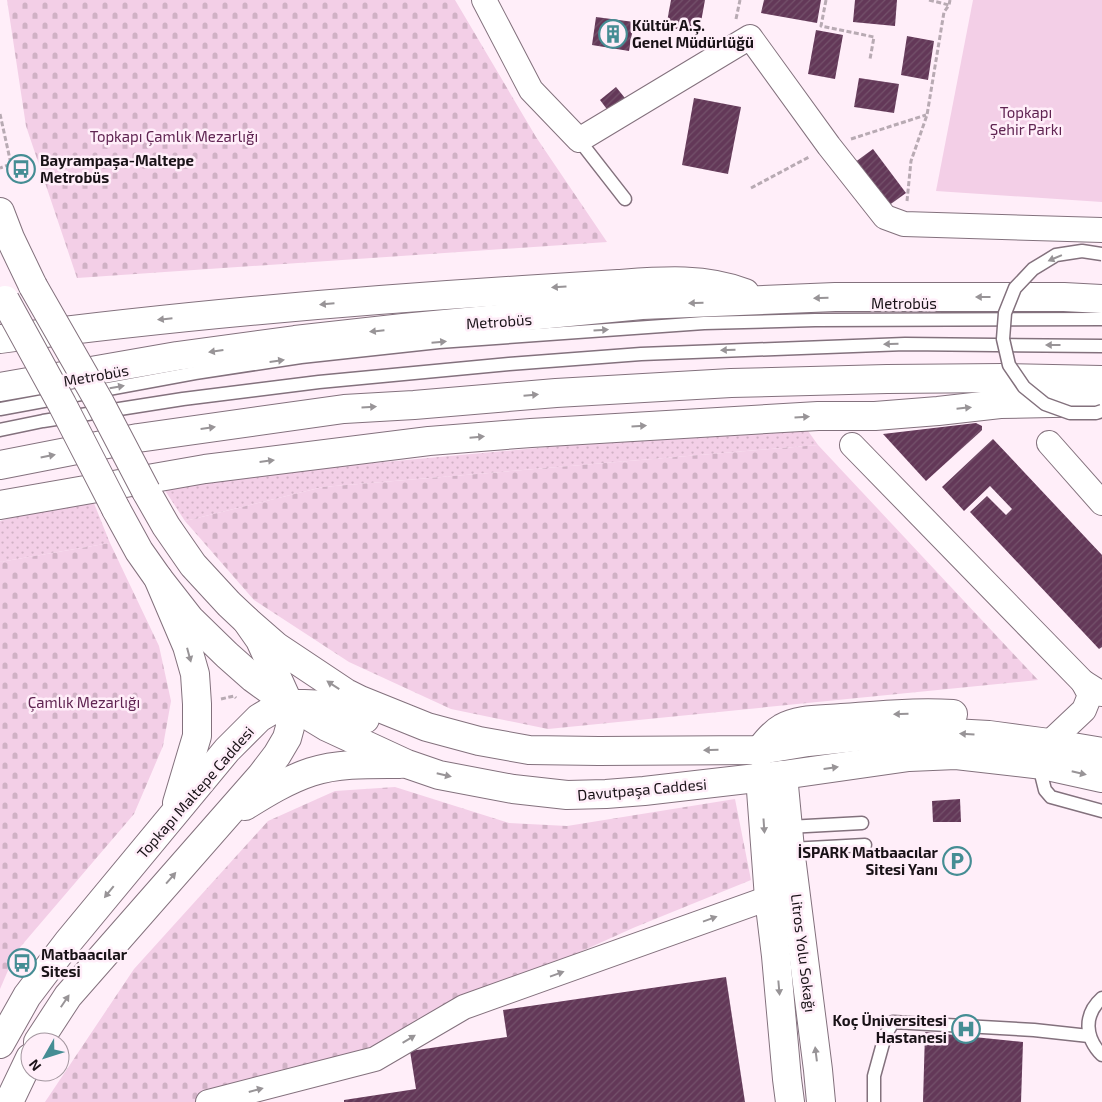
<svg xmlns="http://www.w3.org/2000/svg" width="1102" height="1102" viewBox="0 0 1102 1102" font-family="'Exo 2',sans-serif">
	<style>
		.grass { fill: url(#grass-dots) }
		.cemetery { fill: url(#cemetery-stones) }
		.green { fill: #f3cfe7 }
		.building { fill: url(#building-hatch) }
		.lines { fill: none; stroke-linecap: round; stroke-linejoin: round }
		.service-casing { stroke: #83717d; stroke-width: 15 }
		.minor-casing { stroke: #83717d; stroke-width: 26 }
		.secondary-casing { stroke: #83717d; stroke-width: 30 }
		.primary-casing { stroke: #83717d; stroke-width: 30 }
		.trunk-casing { stroke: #83717d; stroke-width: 30 }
		.path { stroke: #b8aab3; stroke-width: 3; stroke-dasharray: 5 2.5; stroke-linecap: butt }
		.service { stroke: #fff; stroke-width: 12 }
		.minor { stroke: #fff; stroke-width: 24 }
		.secondary { stroke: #fff; stroke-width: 28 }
		.primary { stroke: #fff; stroke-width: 28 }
		.trunk { stroke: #fff; stroke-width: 28 }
		.service-bridge-casing { stroke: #83717d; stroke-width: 15; stroke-linecap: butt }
		.primary-bridge-casing { stroke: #83717d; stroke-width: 30; stroke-linecap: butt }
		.service-bridge { stroke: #fff; stroke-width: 12 }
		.primary-bridge { stroke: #fff; stroke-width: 28 }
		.oneway { fill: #989497 }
		.labels { text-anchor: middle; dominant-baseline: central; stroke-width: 5; stroke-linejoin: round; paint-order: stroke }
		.poi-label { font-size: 15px; font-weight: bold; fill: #191217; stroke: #ffeef9; text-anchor: start }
		.park-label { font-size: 15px; fill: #602452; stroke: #ffeef9 }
		.street-label { font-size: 15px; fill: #191217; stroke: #ffeef9 }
	</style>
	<defs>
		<pattern id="grass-dots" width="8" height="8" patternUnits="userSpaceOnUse" patternTransform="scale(1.25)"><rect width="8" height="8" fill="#f3cfe7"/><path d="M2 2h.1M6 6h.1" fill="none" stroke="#d0b1c5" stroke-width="1.8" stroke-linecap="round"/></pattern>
		<pattern id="cemetery-stones" width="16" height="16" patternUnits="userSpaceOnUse" patternTransform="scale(1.25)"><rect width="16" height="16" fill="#f3cfe7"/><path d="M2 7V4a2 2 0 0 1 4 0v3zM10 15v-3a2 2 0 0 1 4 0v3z" fill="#d0b1c5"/></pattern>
		<pattern id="building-hatch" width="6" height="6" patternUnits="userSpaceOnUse" patternTransform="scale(1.25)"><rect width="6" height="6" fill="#633858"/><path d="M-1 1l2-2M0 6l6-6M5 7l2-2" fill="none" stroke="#74526b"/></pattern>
	</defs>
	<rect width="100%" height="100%" fill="#ffeef9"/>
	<g class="grass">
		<polygon points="808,431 818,445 323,487 185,521 164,489 254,474 559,446"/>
		<polygon points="93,501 110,543 0,562 0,521 26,514"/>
	</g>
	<g class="cemetery">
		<polygon points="7,0 455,0 536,137 607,242 77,278 26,126"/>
		<polygon points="818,445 1038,680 548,729 451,709 349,662 254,600 185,521 323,487"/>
		<polygon points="110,543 159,646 171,701 163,746 134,814 16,952 0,989 0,562"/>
		<polygon points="395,787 509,823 567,826 735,799 751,880 633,928 354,1054 233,1102 45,1102 134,969 268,821 335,791"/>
	</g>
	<polygon class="green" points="973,0 1102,0 1102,202 936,191"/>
	<g class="building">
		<polygon points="671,0 705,0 699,33 666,27"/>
		<polygon points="764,0 821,0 817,23 761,13"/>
		<polygon points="855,0 897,0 895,26 853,22"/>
		<polygon points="596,17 634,22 629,51 592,45"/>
		<polygon points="816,30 843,35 835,79 808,74"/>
		<polygon points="907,36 934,41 928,80 901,75"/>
		<polygon points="859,78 899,84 894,113 854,107"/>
		<polygon points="616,87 629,103 612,116 600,100"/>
		<polygon points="694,98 741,107 728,174 682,165"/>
		<polygon points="873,149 906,193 888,206 854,163"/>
		<polygon points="976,423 982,426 982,430 980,432 926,481 883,434"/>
		<polygon points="993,439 1102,555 1102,647 1099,649 970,512 987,496 1006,515 1012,509 990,486 964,511 942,487"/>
		<polygon points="960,799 961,822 933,822 932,801"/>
		<polygon points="726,977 745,1102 344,1102 344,1100 416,1089 410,1051 507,1037 503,1010"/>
		<polygon points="925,1032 1023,1042 1021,1102 923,1102"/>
	</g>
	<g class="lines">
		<defs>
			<g id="service">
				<polyline points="579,140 625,199"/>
				<polyline points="0,409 195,373 301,357 439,342 704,323 815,320 1102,319"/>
				<polyline points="0,430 43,421 183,399 319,382 509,364 641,354 905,344 1102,346"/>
				<polyline points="1043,765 1042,778 1045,790 1051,797 1102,811"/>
				<polyline points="788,827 862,823"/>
				<polyline points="790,849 865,845"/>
				<path d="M1102,998C1083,1015 1085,1038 1102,1055"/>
				<polyline points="874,1102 874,1076 885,1036 893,1022 1034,1030 1089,1036"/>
			</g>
			<g id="minor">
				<polyline points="484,0 531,90 579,140 750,37 829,146 885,217 904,224 1102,230"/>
				<polyline points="1049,443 1102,503"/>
				<polyline points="852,445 1083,682 1102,694"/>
				<polyline points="1049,743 1084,710 1090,695 1083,682"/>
				<polyline points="208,1102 375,1059 464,1007 769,898"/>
			</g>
			<g id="secondary">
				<polyline points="783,775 790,849 818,1070 821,1102"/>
				<polyline points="760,777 769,898 776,956 787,1079 790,1102"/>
			</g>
			<g id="primary">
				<polyline points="0,212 10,238 33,286"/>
				<polyline points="116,509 139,551 158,578 187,646 195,674 197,704 197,736 177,803"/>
				<polyline points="158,578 190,619 227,655 253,678 289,704 327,727 407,764 439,775 513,789 567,795 606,794 644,791 783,775 909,757 956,755 1043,765 1102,778"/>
				<polyline points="246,620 277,647 346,693 360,700 427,727 479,741 529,750 599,751 760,750 808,742 865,736 934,732 989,735 1049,743 1102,752"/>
				<path d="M760,753V750C766,742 773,733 782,728C799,718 823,720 842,718C879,715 916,712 953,714"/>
				<path d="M245,806C266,793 287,780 311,772C339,763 371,764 400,764"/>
				<polyline points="38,1042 68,996 261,776 277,755 287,738 290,727 289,704 260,640 246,620 229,604 193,565 166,526 146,491"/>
				<polyline points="0,1044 27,996 68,942 227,750 259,718 274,709 282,706 289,704 304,704 328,705 338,707 365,719"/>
				<polyline points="9,1102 30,1058"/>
			</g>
			<g id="trunk">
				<path d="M0,339C174,316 348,301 523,290C555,288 586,286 618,284C660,281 704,277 745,293"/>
				<polyline points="0,387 177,356 295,340 403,328 642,305 835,297 1064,297 1102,299"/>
				<polyline points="0,465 138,438 344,409 414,405 556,393 731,383 887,379 1003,378 1102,380"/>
				<polyline points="0,505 205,469 429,441 531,433 818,416 875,416 938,411 1000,404 1102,402"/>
			</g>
		</defs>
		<use href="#service" class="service-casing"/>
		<use href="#minor" class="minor-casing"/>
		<use href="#secondary" class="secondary-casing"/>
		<use href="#primary" class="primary-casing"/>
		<use href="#trunk" class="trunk-casing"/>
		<g class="path">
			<polyline points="826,0 821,26 874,37 870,59"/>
			<polyline points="929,0 949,5"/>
			<polyline points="736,19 740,0"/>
			<polyline points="0,114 11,164 0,168"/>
			<polyline points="851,139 926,115"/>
			<polyline points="751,188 809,157"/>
			<polyline points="907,201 911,161 927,115 944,12 949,5 950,0"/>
			<polyline points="221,699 234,696 236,698"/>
		</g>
		<use href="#service" class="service"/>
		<use href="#minor" class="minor"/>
		<use href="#secondary" class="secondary"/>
		<use href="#primary" class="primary"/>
		<use href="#trunk" class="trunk"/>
		<defs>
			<polyline id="service-bridge" points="1102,254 1082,251 1056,255 1033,269 1015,288 1005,313 1003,339 1009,365 1024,387 1045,404 1070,413 1096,413 1102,411"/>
			<g id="primary-bridge">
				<polyline points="33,286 100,403 146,491"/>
				<polyline points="5,300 62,404 116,509"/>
			</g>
		</defs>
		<use href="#service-bridge" class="service-bridge-casing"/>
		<use href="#primary-bridge" class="primary-bridge-casing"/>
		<use href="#service-bridge" class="service-bridge"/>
		<use href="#primary-bridge" class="primary-bridge"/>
	</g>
	<defs><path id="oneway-solid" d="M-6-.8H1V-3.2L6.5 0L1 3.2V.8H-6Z" transform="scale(1.25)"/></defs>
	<g class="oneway">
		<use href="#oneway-solid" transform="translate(1055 258) rotate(157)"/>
		<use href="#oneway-solid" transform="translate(559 287) rotate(176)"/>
		<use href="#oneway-solid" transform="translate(983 297) rotate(-180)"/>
		<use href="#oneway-solid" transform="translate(821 298) rotate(178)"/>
		<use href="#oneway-solid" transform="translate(696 303) rotate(178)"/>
		<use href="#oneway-solid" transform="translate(327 304) rotate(175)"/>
		<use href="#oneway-solid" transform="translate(165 319) rotate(174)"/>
		<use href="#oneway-solid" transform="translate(601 330) rotate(-4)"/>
		<use href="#oneway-solid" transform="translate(377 331) rotate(174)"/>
		<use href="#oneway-solid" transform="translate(439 342) rotate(-5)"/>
		<use href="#oneway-solid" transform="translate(891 344) rotate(178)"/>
		<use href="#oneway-solid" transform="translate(1053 345) rotate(-180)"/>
		<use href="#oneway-solid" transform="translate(728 350) rotate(178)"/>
		<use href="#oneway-solid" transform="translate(216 351) rotate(172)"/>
		<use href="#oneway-solid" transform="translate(277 361) rotate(-8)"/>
		<use href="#oneway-solid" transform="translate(117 387) rotate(-10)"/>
		<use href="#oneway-solid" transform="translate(531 395) rotate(-5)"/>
		<use href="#oneway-solid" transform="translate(369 407) rotate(-3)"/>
		<use href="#oneway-solid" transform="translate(964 408) rotate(-6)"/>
		<use href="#oneway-solid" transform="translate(802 417) rotate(-4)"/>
		<use href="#oneway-solid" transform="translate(639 426) rotate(-3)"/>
		<use href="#oneway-solid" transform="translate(208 428) rotate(-8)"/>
		<use href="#oneway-solid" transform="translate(477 437) rotate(-5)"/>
		<use href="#oneway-solid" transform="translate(48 456) rotate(-11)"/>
		<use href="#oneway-solid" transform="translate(267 461) rotate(-7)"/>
		<use href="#oneway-solid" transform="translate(189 655) rotate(75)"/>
		<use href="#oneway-solid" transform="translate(333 685) rotate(-147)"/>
		<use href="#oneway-solid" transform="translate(901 714) rotate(179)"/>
		<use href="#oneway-solid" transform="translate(967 734) rotate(-177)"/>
		<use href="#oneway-solid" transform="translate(711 750) rotate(179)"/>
		<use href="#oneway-solid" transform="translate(831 768) rotate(-8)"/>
		<use href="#oneway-solid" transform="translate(1079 773) rotate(13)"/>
		<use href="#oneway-solid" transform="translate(444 775) rotate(13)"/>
		<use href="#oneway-solid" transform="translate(764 826) rotate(86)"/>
		<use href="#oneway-solid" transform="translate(171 878) rotate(-49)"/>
		<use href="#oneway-solid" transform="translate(109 892) rotate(129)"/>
		<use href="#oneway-solid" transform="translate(710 919) rotate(-20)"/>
		<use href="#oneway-solid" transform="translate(557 974) rotate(-20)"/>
		<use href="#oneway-solid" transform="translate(779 988) rotate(85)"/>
		<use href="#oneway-solid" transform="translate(65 1001) rotate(-56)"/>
		<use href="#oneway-solid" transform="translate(409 1039) rotate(-31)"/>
		<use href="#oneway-solid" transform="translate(816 1054) rotate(-97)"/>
		<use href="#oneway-solid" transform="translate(256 1090) rotate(-15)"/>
	</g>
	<defs>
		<symbol id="building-ring" viewBox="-11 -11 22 22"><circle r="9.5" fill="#ffeef9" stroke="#458d94" stroke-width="1.5"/><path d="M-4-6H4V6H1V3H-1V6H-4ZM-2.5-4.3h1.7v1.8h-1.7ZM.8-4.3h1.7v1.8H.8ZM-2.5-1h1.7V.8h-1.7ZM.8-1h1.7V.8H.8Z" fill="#458d94"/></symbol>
		<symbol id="bus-ring" viewBox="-11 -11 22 22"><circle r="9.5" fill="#ffeef9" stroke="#458d94" stroke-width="1.5"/><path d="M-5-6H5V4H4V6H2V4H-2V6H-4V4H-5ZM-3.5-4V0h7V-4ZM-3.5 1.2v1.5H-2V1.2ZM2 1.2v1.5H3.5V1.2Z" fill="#458d94"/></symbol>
		<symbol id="parking-ring" viewBox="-11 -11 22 22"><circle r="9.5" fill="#ffeef9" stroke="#458d94" stroke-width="1.5"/><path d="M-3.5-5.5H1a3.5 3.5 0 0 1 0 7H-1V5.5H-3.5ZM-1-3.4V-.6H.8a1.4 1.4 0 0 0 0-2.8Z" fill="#458d94"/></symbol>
		<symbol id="hospital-ring" viewBox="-11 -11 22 22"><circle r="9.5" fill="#ffeef9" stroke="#458d94" stroke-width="1.5"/><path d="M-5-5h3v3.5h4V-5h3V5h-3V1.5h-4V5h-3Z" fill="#458d94"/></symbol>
	</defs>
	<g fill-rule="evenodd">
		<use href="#building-ring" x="597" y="18" width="32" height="32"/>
		<use href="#bus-ring" x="5" y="153" width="32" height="32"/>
		<use href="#parking-ring" x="941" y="845" width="32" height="32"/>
		<use href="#bus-ring" x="6" y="947" width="32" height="32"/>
		<use href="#hospital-ring" x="950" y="1013" width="32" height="32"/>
	</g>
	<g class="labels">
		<g class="poi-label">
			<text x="632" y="25">Kültür A.Ş.<tspan x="632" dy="17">Genel Müdürlüğü</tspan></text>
			<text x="40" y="160">Bayrampaşa-Maltepe<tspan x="40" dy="17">Metrobüs</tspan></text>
			<text x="938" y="852" text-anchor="end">İSPARK Matbaacılar<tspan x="938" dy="17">Sitesi Yanı</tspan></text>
			<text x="41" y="954">Matbaacılar<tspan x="41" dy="17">Sitesi</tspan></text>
			<text x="947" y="1020" text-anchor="end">Koç Üniversitesi<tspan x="947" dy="17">Hastanesi</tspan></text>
		</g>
		<g class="park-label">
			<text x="1026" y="112">Topkapı<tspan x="1026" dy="17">Şehir Parkı</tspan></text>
			<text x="174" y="136">Topkapı Çamlık Mezarlığı</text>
			<text x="84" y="702">Çamlık Mezarlığı</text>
		</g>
		<g class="street-label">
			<text x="904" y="303">Metrobüs</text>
			<text transform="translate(499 321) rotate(-4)">Metrobüs</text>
			<text transform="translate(96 375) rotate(-10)">Metrobüs</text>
			<text transform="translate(642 789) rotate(-5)">Davutpaşa Caddesi</text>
			<text transform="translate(195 792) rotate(-49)">Topkapı Maltepe Caddesi</text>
			<text transform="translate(804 953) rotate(83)">Litros Yolu Sokağı</text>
		</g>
	</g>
	<g transform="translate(45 1057) rotate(231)"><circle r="24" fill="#ffeef9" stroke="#a3969f"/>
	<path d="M0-4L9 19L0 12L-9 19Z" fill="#458d94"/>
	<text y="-8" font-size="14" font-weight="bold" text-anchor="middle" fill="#191217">N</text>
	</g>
</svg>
